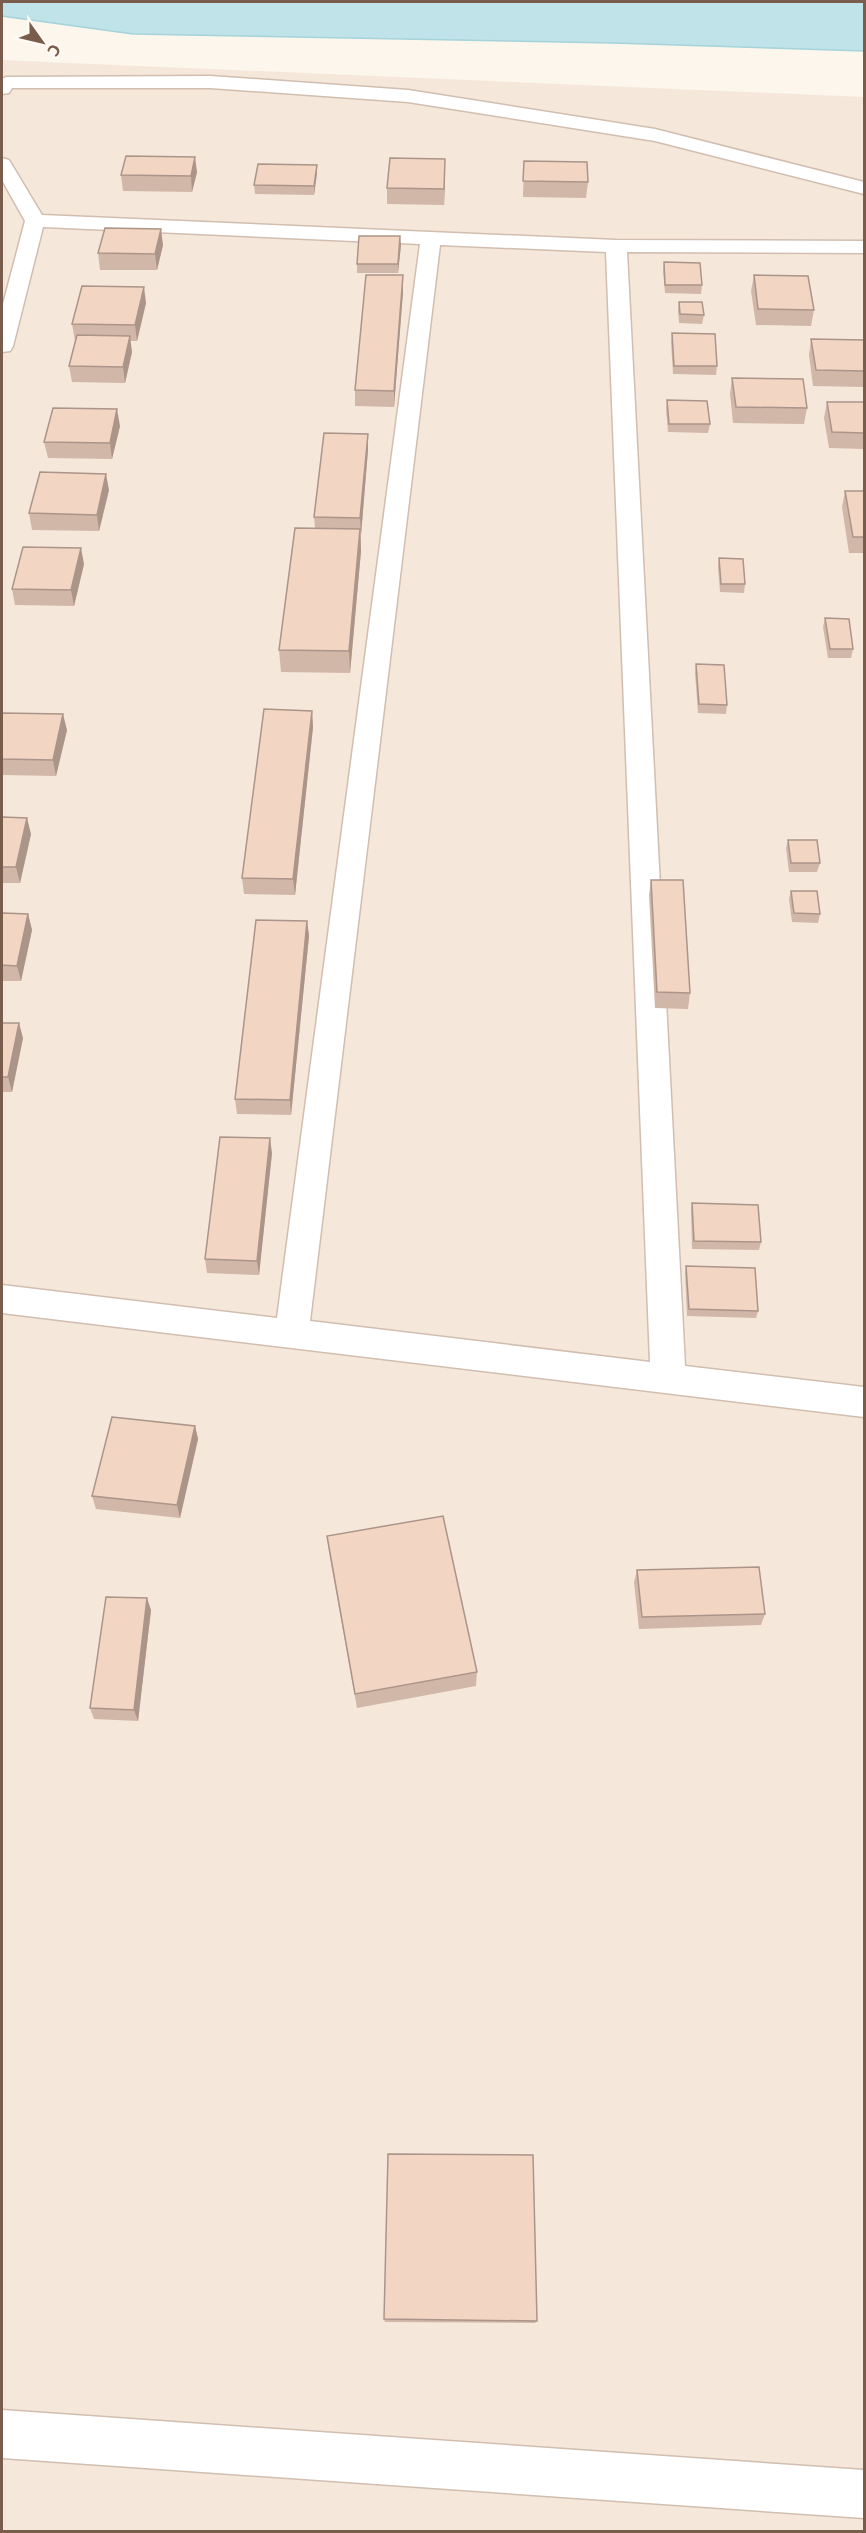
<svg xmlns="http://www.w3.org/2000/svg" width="866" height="2533" viewBox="0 0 866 2533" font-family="'Noto Sans',sans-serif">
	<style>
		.residential { fill: #f5e8da }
		.water { fill: #bfe3e8; stroke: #a5d3da; stroke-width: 1.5 }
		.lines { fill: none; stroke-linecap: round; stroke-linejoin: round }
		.minor-casing { stroke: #d1beb0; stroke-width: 3 }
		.minor { fill: #fff; fill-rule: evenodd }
		.wall { fill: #d1b7a8 }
		.shaded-wall { fill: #aa9588 }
		.building { fill: #f3d5c3; stroke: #aa9588; stroke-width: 1.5 }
	</style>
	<rect width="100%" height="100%" fill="#fdf6ec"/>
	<polygon class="residential" points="2,60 864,97 864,2531 2,2532"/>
	<polygon class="water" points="2,2 864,2 864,51 613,43 133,34 2,16"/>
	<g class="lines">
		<defs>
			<g id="minor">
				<polygon points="210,76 408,90 655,129 864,182 864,194 655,141 408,102 210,88 12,88 9,93 2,94 2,79 6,77"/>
				<path d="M2,158L9,160L42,215L616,240L864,241V253L627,252L685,1366L864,1387V1417L2,1313V1285L277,1318L420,244L43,227L13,346L10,351L2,352V308L25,221L2,180ZM440,245L606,252L650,1362L310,1321Z"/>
				<polygon points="2,2410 864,2470 864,2518 2,2458"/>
			</g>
		</defs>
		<use href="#minor" class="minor-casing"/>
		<use href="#minor" class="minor"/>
	</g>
	<g class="wall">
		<polygon points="524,161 588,182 586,198 523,197"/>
		<polygon points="197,172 192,192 123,191 121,175"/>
		<polygon points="317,173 314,195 255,194 254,185"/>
		<polygon points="445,175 444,205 387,204 387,188"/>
		<polygon points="163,245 157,270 100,270 98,253"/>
		<polygon points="401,245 398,273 357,273 357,264"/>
		<polygon points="664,262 702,285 701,294 665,293 663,271"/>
		<polygon points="403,275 403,292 394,407 355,406 355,390"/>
		<polygon points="754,275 814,310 811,326 756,325 751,291"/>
		<polygon points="679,302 704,315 702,324 679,323 678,310"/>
		<polygon points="146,303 137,341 130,341 132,352 125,383 72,382 69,366 75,341 72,324"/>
		<polygon points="672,333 717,366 716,375 673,374 671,342"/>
		<polygon points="811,339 864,340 864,387 813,386 809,355"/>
		<polygon points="732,378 807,408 804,424 733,423 730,394"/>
		<polygon points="667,400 710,424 708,433 668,432 666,409"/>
		<polygon points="827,402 864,402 864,449 829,448 824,418"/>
		<polygon points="120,426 112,459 48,458 44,442"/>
		<polygon points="368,434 368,450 361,535 361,551 350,673 281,672 279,650 315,528 314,517"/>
		<polygon points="109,490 99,531 32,530 29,513"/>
		<polygon points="845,491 864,491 864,553 849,553 842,507"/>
		<polygon points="719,558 745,584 744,593 720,592 718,567"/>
		<polygon points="84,564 74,606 15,605 12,589"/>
		<polygon points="825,618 853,649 851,658 828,658 823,627"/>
		<polygon points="696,664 727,705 726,714 698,713 695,673"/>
		<polygon points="312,711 313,727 295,895 244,894 242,878"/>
		<polygon points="2,713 67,730 56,776 2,775"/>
		<polygon points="2,817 31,834 20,883 2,883"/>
		<polygon points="788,840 820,863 817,872 789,872 786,848"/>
		<polygon points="651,880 690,993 688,1009 655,1008 649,895"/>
		<polygon points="791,891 820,914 818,923 792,922 789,899"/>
		<polygon points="2,913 28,914 32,930 21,981 2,981"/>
		<polygon points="307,921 309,936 291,1115 237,1114 235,1099"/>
		<polygon points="2,1023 23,1038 12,1092 2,1092"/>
		<polygon points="272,1153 259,1275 207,1273 205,1259"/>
		<polygon points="692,1203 761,1242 759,1250 692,1249 691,1211"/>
		<polygon points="686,1266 758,1311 756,1318 687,1316 685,1273"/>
		<polygon points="195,1426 198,1439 180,1518 96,1509 92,1496"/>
		<polygon points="327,1536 477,1672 476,1686 357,1708 329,1552"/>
		<polygon points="637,1570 765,1614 761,1625 639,1629 634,1582"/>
		<polygon points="151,1610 138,1721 94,1719 90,1708"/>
		<polygon points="384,2319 537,2321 535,2323 385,2322"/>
	</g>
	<g class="shaded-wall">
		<polygon points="195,157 197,172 192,192 191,176"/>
		<polygon points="445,159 445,175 444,205 444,189"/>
		<polygon points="317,165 317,173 314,195 314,186"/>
		<polygon points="161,229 163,245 157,270 155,254"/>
		<polygon points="400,236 401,245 398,273 398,264"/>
		<polygon points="403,275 403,292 394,407 394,391"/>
		<polygon points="144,287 146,303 137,341 135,325"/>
		<polygon points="130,336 132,352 125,383 123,367"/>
		<polygon points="117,409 120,426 112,459 110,443"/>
		<polygon points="368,434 368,450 361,535 360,518"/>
		<polygon points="106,474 109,490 99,531 97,515"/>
		<polygon points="360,529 361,551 350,673 349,651"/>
		<polygon points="81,548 84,564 74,606 71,590"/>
		<polygon points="312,711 313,727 295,895 293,879"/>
		<polygon points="63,714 67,730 56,776 53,760"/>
		<polygon points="27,818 31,834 20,883 16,867"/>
		<polygon points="28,914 32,930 21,981 17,966"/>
		<polygon points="307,921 309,936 291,1115 290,1100"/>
		<polygon points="19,1023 23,1038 12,1092 8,1077"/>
		<polygon points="270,1138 272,1153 259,1275 257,1261"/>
		<polygon points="195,1426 198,1439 180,1518 177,1505"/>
		<polygon points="147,1598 151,1610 138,1721 134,1710"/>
	</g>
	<g class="building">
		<polygon points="126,156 195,157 191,176 121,175"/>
		<polygon points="390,158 445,159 444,189 387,188"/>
		<polygon points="524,161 587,162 588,182 523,181"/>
		<polygon points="258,164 317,165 314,186 254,185"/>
		<polygon points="105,228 161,229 155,254 98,253"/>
		<polygon points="359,236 400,236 398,264 357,264"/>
		<polygon points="664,262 700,263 702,285 665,285"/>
		<polygon points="366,275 403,275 394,391 355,390"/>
		<polygon points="754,275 808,276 814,310 758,309"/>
		<polygon points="82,286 144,287 135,325 72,324"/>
		<polygon points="679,302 702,302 704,315 680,314"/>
		<polygon points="672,333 715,334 717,366 674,366"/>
		<polygon points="77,335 130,336 123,367 69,366"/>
		<polygon points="811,339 864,340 864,371 816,370"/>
		<polygon points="732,378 803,379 807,408 736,407"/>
		<polygon points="667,400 707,401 710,424 669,424"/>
		<polygon points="827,402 864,402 864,433 832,432"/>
		<polygon points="53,408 117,409 110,443 44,442"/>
		<polygon points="324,433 368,434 360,518 314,517"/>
		<polygon points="40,472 106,474 97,515 29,513"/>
		<polygon points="845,491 864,491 864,537 853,537"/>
		<polygon points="295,528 360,529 349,651 279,650"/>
		<polygon points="23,547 81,548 71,590 12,589"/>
		<polygon points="719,558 743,559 745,584 721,584"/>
		<polygon points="825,618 849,619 853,649 830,649"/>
		<polygon points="696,664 724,665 727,705 699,704"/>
		<polygon points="264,709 312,711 293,879 242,878"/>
		<polygon points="2,713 63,714 53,760 2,759"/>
		<polygon points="2,817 27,818 16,867 2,867"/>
		<polygon points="788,840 817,840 820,863 791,863"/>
		<polygon points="651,880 683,880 690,993 657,992"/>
		<polygon points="791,891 817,891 820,914 794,913"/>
		<polygon points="2,913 28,914 17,966 2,965"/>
		<polygon points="256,920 307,921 290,1100 235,1099"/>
		<polygon points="2,1023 19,1023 8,1077 2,1077"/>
		<polygon points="220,1137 270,1138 257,1261 205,1259"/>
		<polygon points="692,1203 758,1205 761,1242 694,1241"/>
		<polygon points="686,1266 755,1268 758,1311 689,1309"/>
		<polygon points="112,1417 195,1426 177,1505 92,1496"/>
		<polygon points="443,1516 477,1672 355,1694 327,1536"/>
		<polygon points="759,1567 765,1614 642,1617 637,1570"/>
		<polygon points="106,1597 147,1598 134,1710 90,1708"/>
		<polygon points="388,2154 533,2155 537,2321 384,2319"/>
	</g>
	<rect width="866" height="2533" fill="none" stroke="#7a5c4d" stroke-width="6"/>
	<g transform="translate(42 42) rotate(124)" stroke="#fffaf3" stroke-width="4.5" paint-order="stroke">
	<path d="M0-4.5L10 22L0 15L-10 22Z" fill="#7a5c4d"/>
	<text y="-9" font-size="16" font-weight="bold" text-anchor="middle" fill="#7a5c4d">С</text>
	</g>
</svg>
